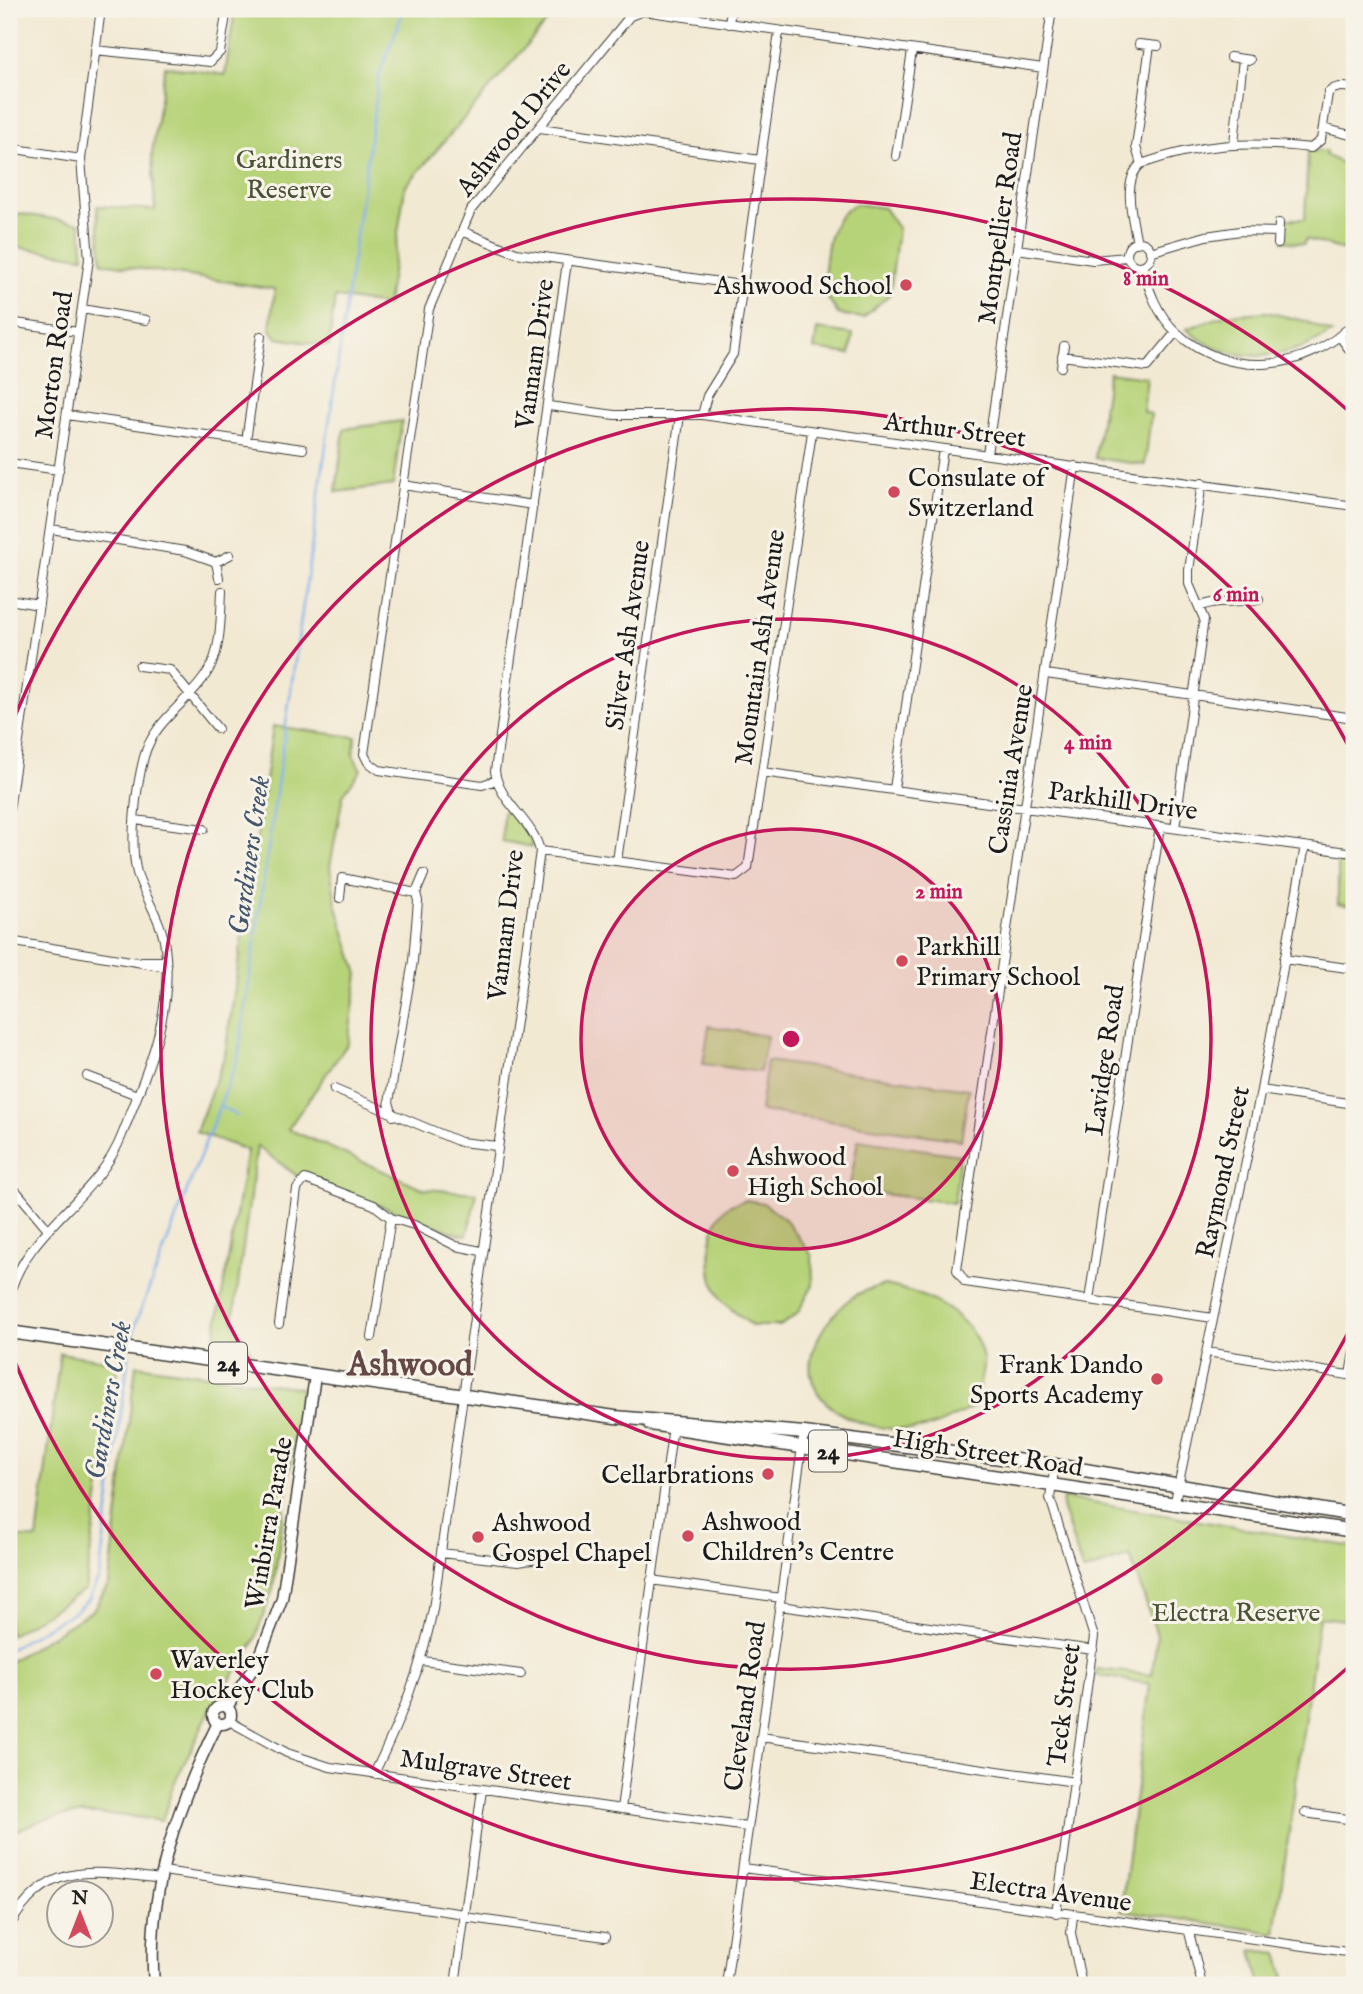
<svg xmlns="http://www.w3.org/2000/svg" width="1363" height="1994" font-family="'IM FELL English',serif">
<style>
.green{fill:#b7d379;stroke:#6a784a;stroke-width:2}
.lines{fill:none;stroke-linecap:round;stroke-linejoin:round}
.stream{stroke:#7fafea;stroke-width:2.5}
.street-casing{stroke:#3c3b37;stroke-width:10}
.secondary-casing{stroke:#3c3b37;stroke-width:13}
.primary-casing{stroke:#3c3b37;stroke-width:15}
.street{stroke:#fff;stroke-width:8}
.secondary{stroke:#fff;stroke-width:10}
.primary{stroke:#fff;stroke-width:12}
.ring{fill:none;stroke:#c2185b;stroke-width:3.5}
.poi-dot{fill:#d1495b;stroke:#f7f3e8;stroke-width:2.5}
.labels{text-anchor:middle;stroke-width:6;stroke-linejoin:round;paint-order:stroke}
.shield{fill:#f7f3e8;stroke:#5e5c59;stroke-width:2}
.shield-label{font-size:24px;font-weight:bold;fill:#1c1c1c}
.street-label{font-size:26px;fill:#1c1c1c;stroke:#f7f3e8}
.park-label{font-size:26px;fill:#4a5338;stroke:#f7f3e8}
.poi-label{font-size:26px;fill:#1c1c1c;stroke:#f7f3e8;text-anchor:start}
.water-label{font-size:28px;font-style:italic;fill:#44576e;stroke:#f7f3e8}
.district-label{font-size:33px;font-weight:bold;fill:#654946;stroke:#f7f3e8}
.centre{fill:#c2185b;stroke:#f7f3e8;stroke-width:3.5}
.ring-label{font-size:21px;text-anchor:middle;font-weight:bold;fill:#c2185b;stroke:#f7f3e8;stroke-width:6;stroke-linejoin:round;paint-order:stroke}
</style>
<rect width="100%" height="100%" fill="#f7f3e8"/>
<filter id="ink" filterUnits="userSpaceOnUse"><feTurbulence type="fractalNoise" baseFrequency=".0143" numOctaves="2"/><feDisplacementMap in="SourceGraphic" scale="14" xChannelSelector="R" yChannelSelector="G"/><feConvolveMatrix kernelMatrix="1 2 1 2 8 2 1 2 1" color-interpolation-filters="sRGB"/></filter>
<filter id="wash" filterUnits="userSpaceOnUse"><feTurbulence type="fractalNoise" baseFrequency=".00686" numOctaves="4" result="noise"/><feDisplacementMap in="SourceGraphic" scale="28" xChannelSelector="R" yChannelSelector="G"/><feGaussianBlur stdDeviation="1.57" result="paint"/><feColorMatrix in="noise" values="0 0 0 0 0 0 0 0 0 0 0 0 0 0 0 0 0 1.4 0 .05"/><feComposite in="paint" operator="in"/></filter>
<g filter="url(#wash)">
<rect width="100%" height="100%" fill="#f2e9d3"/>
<path class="green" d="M235 9H558L405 187 387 305 335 297 329 346 277 338 270 328 275 289 102 263 97 206 155 210 152 154 165 66 225 75Z
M1308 151H1326L1325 155 1354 169V253L1306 239 1304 244 1283 241 1285 219H1305Z
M856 204 884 208 898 228 890 294 863 318 838 314 824 292C825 262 825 217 856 204Z
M9 212 80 223 84 257 9 246Z
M1266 312 1305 321 1332 333C1284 361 1232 367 1186 329L1225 315Z
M817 329 853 334 850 354 814 349Z
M1109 372 1147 377 1143 412 1151 414 1145 465 1095 458Z
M402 421 393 485 336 492 344 429Z
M273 726 356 737 353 755 361 770 343 795 330 867 336 904 358 974 348 1043 288 1129 424 1189 477 1193 467 1235 458 1234 296 1175 257 1146 233 1321 251 1351 213 1347 247 1150 196 1132 225 1055Z
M508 809 530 838 532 847 502 841 503 812Z
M1338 860 1354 862V906L1338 904Z
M709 1026 767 1036 760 1072 703 1064Z
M767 1061 969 1089 961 1140 760 1111Z
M858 1140 960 1155 954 1203 849 1190Z
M746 1200 763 1203 786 1220 812 1256 813 1285 797 1314 780 1326H752C742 1317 726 1307 719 1296 707 1276 707 1231 722 1212 728 1204 737 1203 746 1200Z
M885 1285C925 1293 975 1314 983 1359 985 1372 977 1393 974 1407 959 1413 941 1425 925 1428 860 1438 775 1398 826 1325 843 1301 856 1291 885 1285Z
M60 1353 118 1362 85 1590 9 1636V1536L37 1539Z
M136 1365 301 1388 273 1589 253 1644 209 1712 173 1786 162 1821C112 1813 54 1805 9 1836V1662L93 1610 109 1584Z
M1063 1498 1354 1547V1621L1319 1617 1275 1933 1121 1910 1150 1684 1095 1675 1097 1669 1152 1675 1157 1635 1130 1556 1083 1572 1062 1507Z
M1252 1950 1278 1953 1287 1985H1261Z"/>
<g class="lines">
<path class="stream" d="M221 1107 237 1116
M130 1346 137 1320 238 1058 379 76 404 9
M9 1649 75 1611 89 1599 99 1577 129 1353"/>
</g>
</g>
<g filter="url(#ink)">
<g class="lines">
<defs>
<path id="street" d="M729 24 731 9
M1139 44 1158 46
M95 50 210 62 220 52 227 9
M1230 57 1250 60
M540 128 760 160
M1323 128 1354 136
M1234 143 1243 59
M9 148 81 159
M896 156 912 51
M1141 164 1136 147 1150 45
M462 231 516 253 741 285
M1127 254a12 12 0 1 1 24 0a12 12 0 1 1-24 0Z
M1137 243C1133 220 1121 181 1141 164 1201 143 1248 141 1311 148L1321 140 1328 93C1336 85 1344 87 1354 88
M1278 244 1279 223
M1017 249 1093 260 1127 257
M1150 252 1206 236 1240 231 1278 232
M1142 266C1149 290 1157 314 1176 332 1227 380 1309 372 1354 322
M82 309 146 320
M9 322 78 332
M1340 337 1354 356
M1062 356 1147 367 1176 332
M1061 367 1064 346
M549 406 615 415H702L1354 506
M67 415 303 449
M702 415 707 396 733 354 779 32
M246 441 261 336
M987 454 1052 9
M9 463 59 470
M1075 466 957 1270 965 1282 1213 1318
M403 485 533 505
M51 529 185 551 216 562 230 555
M216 562 219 578
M9 600 39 605
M1199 607C1219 598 1238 604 1259 599
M139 666 170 670 218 729
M1046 674 1354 718
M762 772 1354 853
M496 780 482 785 379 770 368 762 364 754 429 309 471 210 630 16 643 11 1043 68
M894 789 943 449
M9 810 89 259 81 159 101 9
M135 820 204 829
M1175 828 1204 619 1189 584V570L1202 483
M540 851 736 877 748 868 812 432
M617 861 680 415
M340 898 342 878 416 893
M9 941 167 967
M1284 959 1354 969
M142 961H166
M87 1076 137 1095
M334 1089 460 1142 497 1146
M1261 1090 1354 1104
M393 1116 389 1102 413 961 418 901 416 893 424 874
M17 1192 47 1228
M9 1297C26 1228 97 1200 122 1135 146 1074 174 1014 165 947 162 920 145 898 137 873 129 843 136 787 144 757 155 715 199 698 214 659 221 639 221 611 222 591
M1089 1300 1160 826
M279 1324 297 1189 305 1179 374 1205 391 1218 414 1225 456 1246 481 1251
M372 1337 391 1218
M1207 1352 1354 1376
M1350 1375 1354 1351
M1055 1465 1050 1498 1094 1637 1056 1913
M1174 1506 1261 1090 1305 846
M441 1553 518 1562 538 1559
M651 1580 781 1598
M780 1606 1093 1650
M423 1661 521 1674
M229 1721 287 1753 330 1767 747 1827
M761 1737 1075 1782
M374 1774C401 1718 421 1670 433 1609L540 851C533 820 499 803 495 771L567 262
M621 1809 673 1426
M1305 1813 1354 1820
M743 1868 1354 1953
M163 1871 465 1914
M1073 1916 1071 1933 1082 1985
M464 1917 605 1937
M9 1927C47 1859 94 1871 161 1879
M1189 1932 1202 1985
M455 1985 482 1790
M726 1985 804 1433"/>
<path id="secondary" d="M213 1715a9 9 0 1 1 18 0a9 9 0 1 1-18 0Z
M227 1707 258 1661 282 1599 315 1376
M154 1985C146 1893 177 1805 218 1723"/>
<path id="primary" d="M9 1332 615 1417 804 1433 1055 1465 1354 1515
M650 1424 1354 1531"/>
</defs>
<use href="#street" class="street-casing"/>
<use href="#secondary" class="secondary-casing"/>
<use href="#primary" class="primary-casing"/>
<use href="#street" class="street"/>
<use href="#secondary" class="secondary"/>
<use href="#primary" class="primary"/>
</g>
</g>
<circle cx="791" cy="1039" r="210" fill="#c2185b" fill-opacity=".12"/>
<g class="ring">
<circle cx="791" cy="1039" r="210"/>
<circle cx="791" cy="1039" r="420"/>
<path d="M1352 1325A630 630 0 1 1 1352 753"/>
<path d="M1353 1663A840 840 0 0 1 9 1347M9 731A840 840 0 0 1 1353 415"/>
</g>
<g class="poi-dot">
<circle cx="906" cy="285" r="7"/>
<circle cx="894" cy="492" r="7"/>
<circle cx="902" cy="961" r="7"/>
<circle cx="733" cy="1171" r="7"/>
<circle cx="1157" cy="1379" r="7"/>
<circle cx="768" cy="1474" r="7"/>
<circle cx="688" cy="1536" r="7"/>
<circle cx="478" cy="1537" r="7"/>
<circle cx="156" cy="1674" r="7"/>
</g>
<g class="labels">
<g class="shield">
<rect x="209" y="1342.5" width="38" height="41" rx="5"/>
<rect x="809" y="1430.5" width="38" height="41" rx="5"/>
</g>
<g class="shield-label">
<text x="228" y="1371">24</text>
<text x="828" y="1459">24</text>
</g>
<g class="street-label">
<text transform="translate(513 128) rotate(-51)" y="9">Ashwood Drive</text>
<text transform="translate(999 228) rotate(-82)" y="9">Montpellier Road</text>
<text transform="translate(534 354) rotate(-82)" y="9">Vannam Drive</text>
<text transform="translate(53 365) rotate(-82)" y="9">Morton Road</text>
<text transform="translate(955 429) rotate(7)" y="9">Arthur Street</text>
<text transform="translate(627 635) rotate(-82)" y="9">Silver Ash Avenue</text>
<text transform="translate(759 647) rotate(-82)" y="9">Mountain Ash Avenue</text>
<text transform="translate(1010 769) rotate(-81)" y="9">Cassinia Avenue</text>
<text transform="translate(1123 800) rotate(8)" y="9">Parkhill Drive</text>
<text transform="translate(505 925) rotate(-83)" y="9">Vannam Drive</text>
<text transform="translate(1104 1060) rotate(-82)" y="9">Lavidge Road</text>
<text transform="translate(1222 1172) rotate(-78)" y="9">Raymond Street</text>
<text transform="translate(988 1452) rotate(9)" y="9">High Street Road</text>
<text transform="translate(268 1523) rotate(-80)" y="9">Winbirra Parade</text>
<text transform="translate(1063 1705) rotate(-83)" y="9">Teck Street</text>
<text transform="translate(744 1706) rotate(-82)" y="9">Cleveland Road</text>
<text transform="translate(486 1769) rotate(8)" y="9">Mulgrave Street</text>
<text transform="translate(1051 1891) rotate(8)" y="9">Electra Avenue</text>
</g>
<g class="park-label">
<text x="289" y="168">Gardiners<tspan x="289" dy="30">Reserve</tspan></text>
<text x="1236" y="1621">Electra Reserve</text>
</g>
<g class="poi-label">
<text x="892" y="294" text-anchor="end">Ashwood School</text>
<text x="908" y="486">Consulate of<tspan x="908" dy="30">Switzerland</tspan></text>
<text x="916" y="955">Parkhill<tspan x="916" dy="30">Primary School</tspan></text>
<text x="747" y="1165">Ashwood<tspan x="747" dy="30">High School</tspan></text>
<text x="1143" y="1373" text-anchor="end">Frank Dando<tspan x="1143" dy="30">Sports Academy</tspan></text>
<text x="754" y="1483" text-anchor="end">Cellarbrations</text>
<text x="702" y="1530">Ashwood<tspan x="702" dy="30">Children's Centre</tspan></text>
<text x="492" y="1531">Ashwood<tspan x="492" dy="30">Gospel Chapel</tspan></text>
<text x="170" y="1668">Waverley<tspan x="170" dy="30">Hockey Club</tspan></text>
</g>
<g class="water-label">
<text transform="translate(248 855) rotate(-82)" y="10">Gardiners Creek</text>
<text transform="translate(107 1400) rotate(-80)" y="10">Gardiners Creek</text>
</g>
<g class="district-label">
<text x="410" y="1375">Ashwood</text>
</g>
</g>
<circle cx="791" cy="1039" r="10" class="centre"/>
<g class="ring-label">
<text x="1146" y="285">8 min</text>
<text x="1236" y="601">6 min</text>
<text x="1088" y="749">4 min</text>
<text x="939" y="898">2 min</text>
</g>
<rect width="1363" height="1994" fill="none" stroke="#f7f3e8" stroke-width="35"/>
<g transform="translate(80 1914)"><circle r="33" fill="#f7f3e8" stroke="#9f9d96" stroke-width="2"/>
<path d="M0-5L12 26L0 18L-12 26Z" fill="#d1495b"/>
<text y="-10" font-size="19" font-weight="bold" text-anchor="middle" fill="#1c1c1c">N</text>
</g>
</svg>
